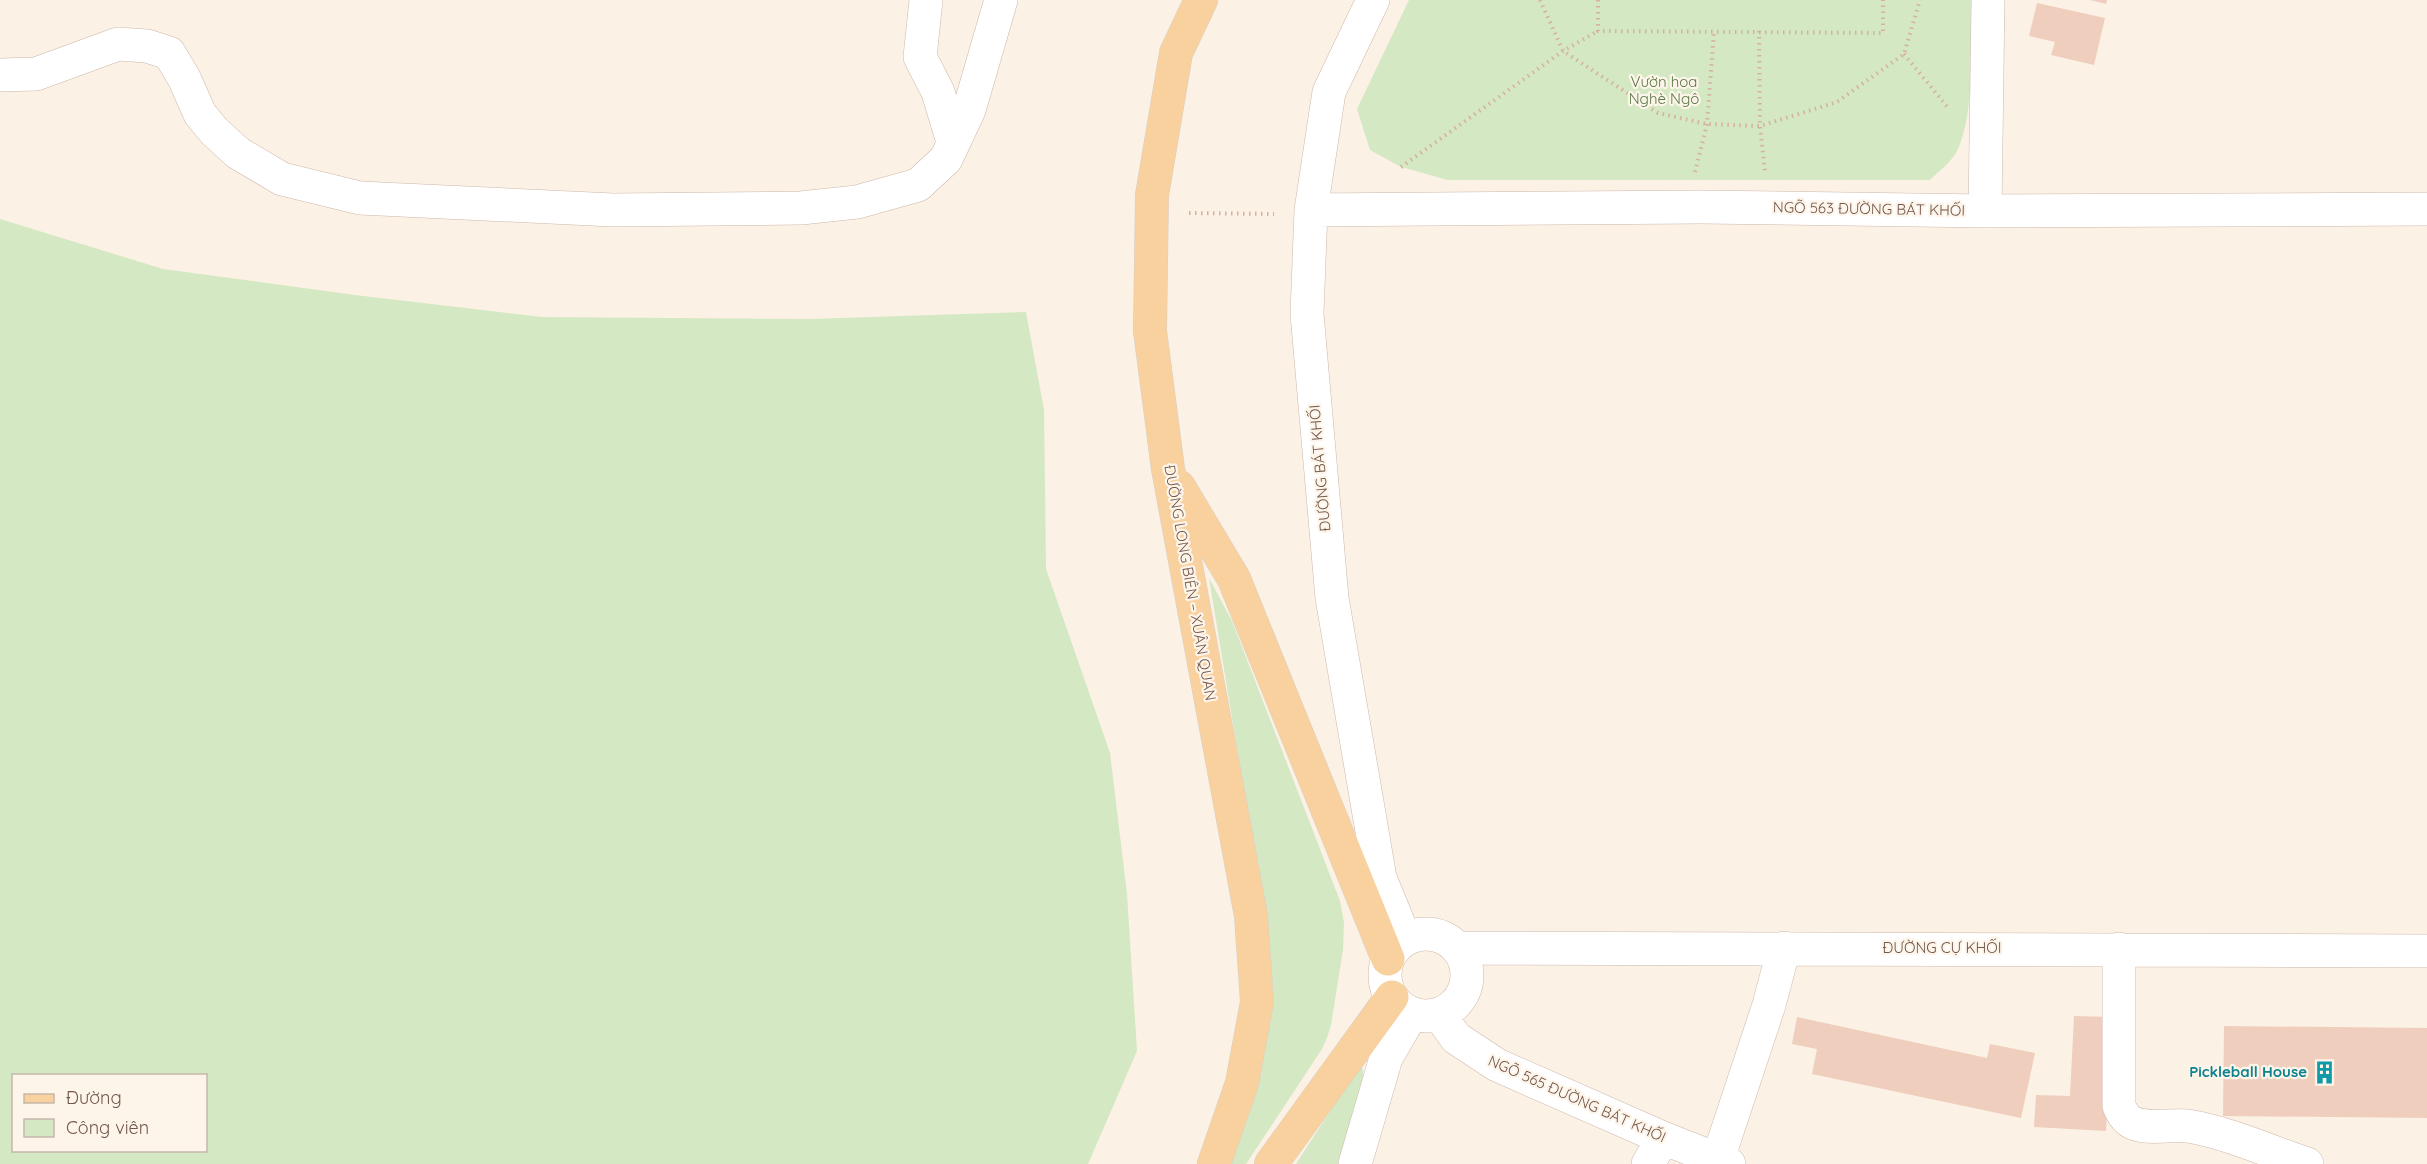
<svg xmlns="http://www.w3.org/2000/svg" width="2427" height="1164" font-family="Quicksand,sans-serif">
<style>
.green{fill:#d4e8c3;fill-rule:evenodd}
.building{fill:#f0cebd}
.lines{fill:none;stroke-linecap:round;stroke-linejoin:round}
.minor-casing{stroke:#cdb8ab;stroke-width:34}
.major-casing{stroke:#d8d0cd;stroke-width:34}
.path{stroke:#d5b1a0;stroke-width:4;stroke-dasharray:1.5 4.5;stroke-linecap:butt}
.minor{stroke:#fff;stroke-width:33}
.major{stroke:#f8d19f;stroke-width:33}
.labels{text-anchor:middle;stroke-width:4.5;stroke-linejoin:round;paint-order:stroke}
.park-label{font-size:15px;fill:#567843;stroke:#fef5ea}
.street-label{font-size:15px;fill:#73574b;stroke:#fef5ea}
.culture-label{font-size:15px;font-weight:bold;fill:#0d838f;stroke:#fef5ea;text-anchor:end}
</style>
<rect width="100%" height="100%" fill="#fbf1e4"/>
<path class="green" d="M1409 0H1971C1970 43 1976 115 1956 153 1950 163 1938 172 1930 180H1448L1401 167 1370 150 1357 109Z
M0 219 163 269 355 295 542 317 810 319 1026 312 1044 410 1046 569 1110 753 1127 894 1137 1051 1088 1164H0ZM14 1076H206V1150H14Z
M1209 578 1232 621 1340 901 1344 923 1343 950 1331 1025 1327 1038 1322 1049 1246 1164H1226L1255 857Z
M1361 1066C1371 1080 1347 1146 1342 1164H1296L1352 1077Z"/>
<path class="building" d="M2090 0H2107L2106 4Z
M2037 3 2105 18 2094 65 2051 55 2055 42 2029 36Z
M2074 1016 2112 1017 2106 1131 2034 1127 2036 1095 2070 1096Z
M1797 1017 1987 1058 1990 1044 2035 1053 2021 1118 1812 1074 1817 1049 1792 1044Z
M2224 1026 2427 1028V1118L2223 1116Z"/>
<g class="lines">
<defs>
<path id="minor" d="M926 0 920 57 938 92 953 142
M1373 0 1329 92 1311 210 1307 314 1332 598 1380 878 1405 939
M0 75 36 74 118 44 147 46 169 53 184 78 200 114 214 131 238 153 282 179 360 198 613 210 801 208 857 202 918 185 946 159 969 110 1001 0
M1311 210 1702 207 1985 211 2427 209
M1985 211 1988 0
M1385 975a41 41 0 1 1 82 0a41 41 0 1 1-82 0Z
M1457 948 2427 951
M2119 949V1106C2122 1113 2126 1120 2133 1123 2150 1130 2171 1124 2188 1126 2229 1133 2268 1151 2307 1164
M1439 1014 1456 1038 1497 1065 1663 1138 1729 1164
M1718 1159 1769 1005 1784 948
M1355 1164 1386 1058 1412 1013
M1648 1164 1663 1138"/>
<path id="major" d="M1201 0 1176 53 1152 195 1150 331 1168 469 1251 916 1257 1002 1242 1083 1214 1164
M1179 487 1234 579 1388 959
M1271 1164 1392 997"/>
</defs>
<use href="#minor" class="minor-casing"/>
<use href="#major" class="major-casing"/>
<path class="path" d="M1540 0 1563 51 1658 113 1707 124 1760 126 1837 102 1904 54 1920 0
M1598 0V31L1883 33V0
M1759 31 1760 126 1765 171
M1904 54 1949 109
M1401 167 1563 51 1598 31
M1695 172 1707 124 1714 31
M1189 213 1274 214"/>
<use href="#minor" class="minor"/>
<use href="#major" class="major"/>
</g>
<defs>
<symbol id="building-bare" viewBox="-9 -9 18 18"><path d="M-4-6H4V6H1V3H-1V6H-4ZM-2.5-4.3h1.7v1.8h-1.7ZM.8-4.3h1.7v1.8H.8ZM-2.5-1h1.7V.8h-1.7ZM.8-1h1.7V.8H.8Z" fill="#0f9aa8" stroke="#fef5ea" stroke-width="2.5" paint-order="stroke"/></symbol>
</defs>
<g fill-rule="evenodd">
<use href="#building-bare" x="2308" y="1056" width="33" height="33"/>
</g>
<g class="labels">
<g class="park-label">
<text x="1664" y="87">Vườn hoa<tspan x="1664" dy="17">Nghè Ngô</tspan></text>
</g>
<g class="street-label">
<text transform="translate(1869 209) rotate(1)" y="5">NGÕ 563 ĐƯỜNG BÁT KHỐI</text>
<text transform="translate(1320 468) rotate(-95)" y="5">ĐƯỜNG BÁT KHỐI</text>
<text transform="translate(1190 583) rotate(80)" y="5">ĐƯỜNG LONG BIÊN – XUÂN QUAN</text>
<text x="1942" y="953">ĐƯỜNG CỰ KHỐI</text>
<text transform="translate(1577 1099) rotate(24)" y="5">NGÕ 565 ĐƯỜNG BÁT KHỐI</text>
</g>
<g class="culture-label">
<text x="2307" y="1077">Pickleball House</text>
</g>
</g>
<rect x="12" y="1074" width="195" height="78" fill="#fef5ea" stroke="#c6b6aa" stroke-width="1.5"/>
<rect x="24" y="1094" width="30" height="9" fill="#f8d19f" stroke="#c6b6aa" stroke-width="1.5"/>
<text x="66" y="1104" font-size="18" fill="#73574b">Đường</text>
<rect x="24" y="1119" width="30" height="18" fill="#d4e8c3" stroke="#c6b6aa" stroke-width="1.5"/>
<text x="66" y="1134" font-size="18" fill="#73574b">Công viên</text>
</svg>
